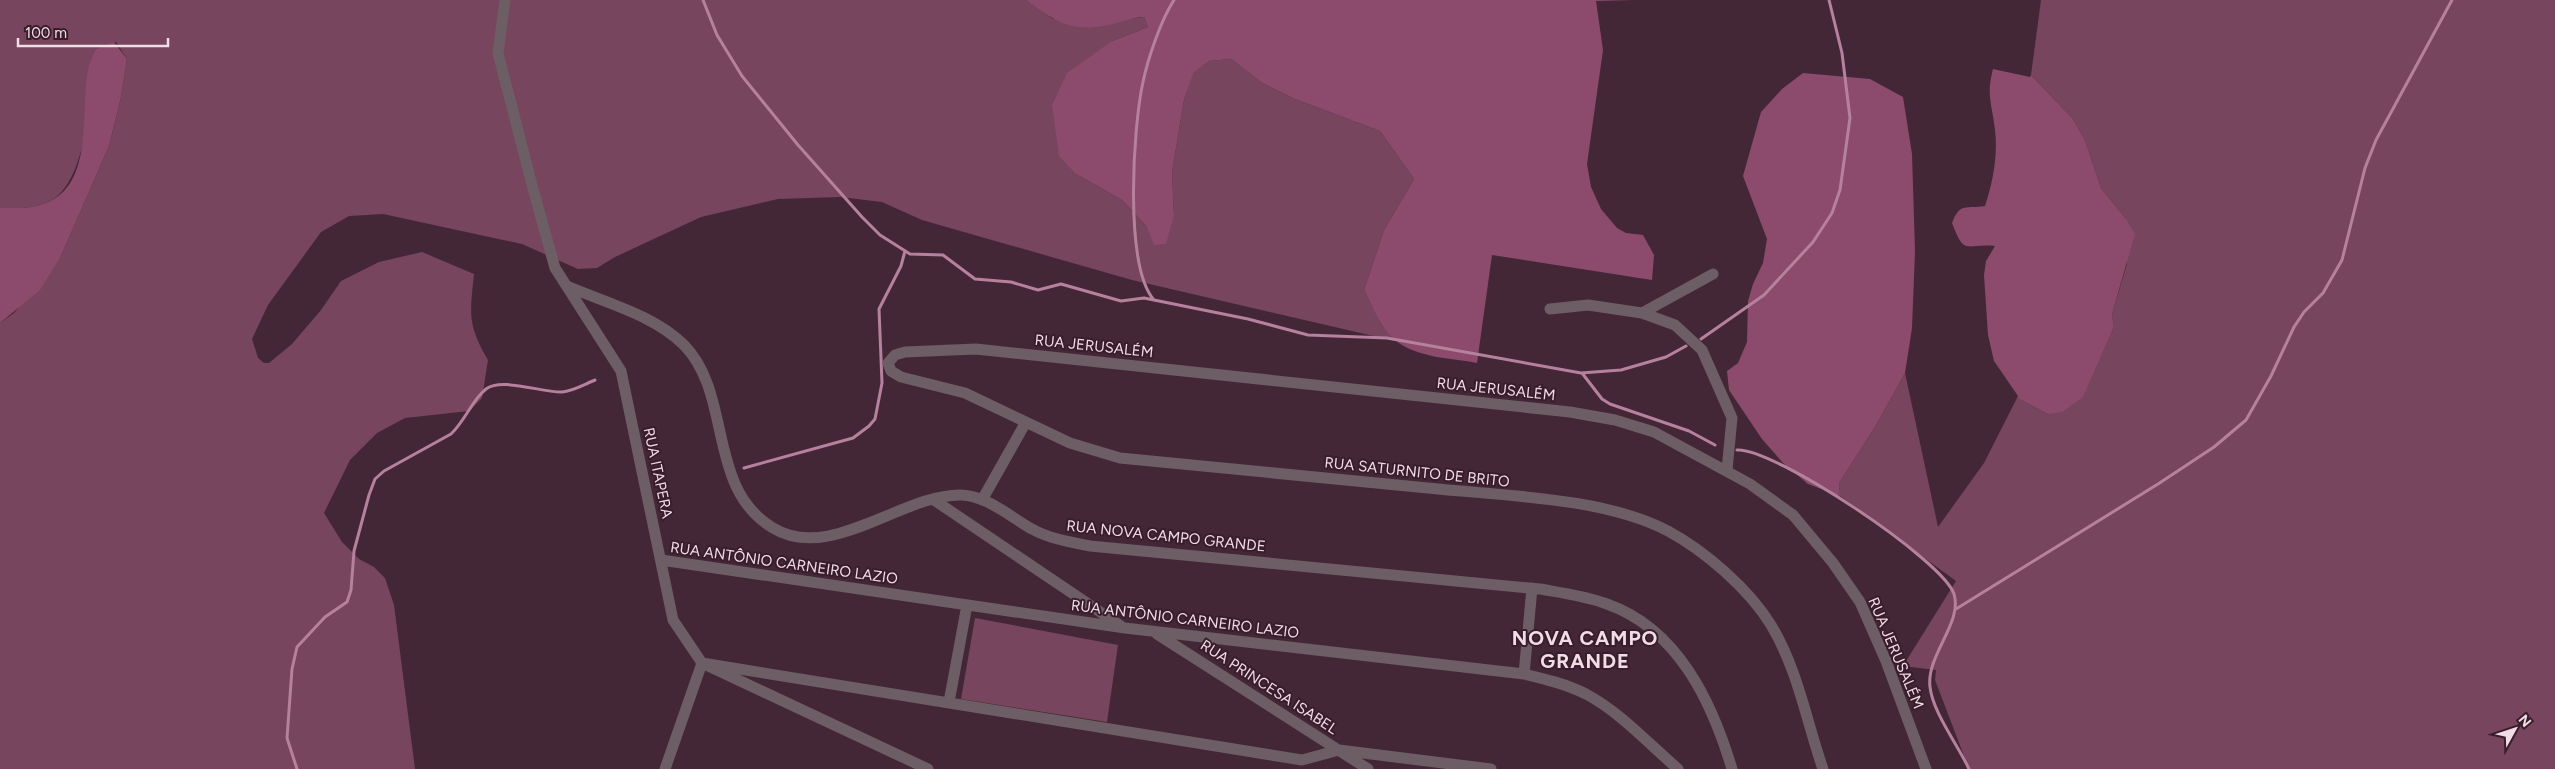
<svg xmlns="http://www.w3.org/2000/svg" width="2555" height="769" font-family="Figtree,sans-serif">
<style>
.green{fill:#77455e}
.forest{fill:#8c4b6c}
.lines{fill:none;stroke-linecap:round;stroke-linejoin:round}
.stream{stroke:#b6819c;stroke-width:3}
.minor{stroke:#6d5d64;stroke-width:11}
.labels{text-anchor:middle;stroke-width:4;stroke-linejoin:round;paint-order:stroke}
.street-label{font-size:15px;fill:#f1dde6;stroke:#3a1d2c}
.district-label{font-size:20px;font-weight:bold;letter-spacing:1px;fill:#f1dde6;stroke:#3a1d2c}
</style>
<rect width="100%" height="100%" fill="#442736"/>
<path class="green" d="M0 0H1026L1053 19H1131L1144 17 1148 27 1112 41 1076 174 1122 200 1147 227 1174 215 1172 172 1184 100 1194 71 1209 61 1231 59 1262 83 1295 99 1380 131 1414 179 1384 230 1364 290 1381 324 1395 341 1132 280 922 220 882 202 840 197 778 199 701 217 615 257 597 268 578 269 522 244 383 214 349 216 321 232 268 305 252 339 258 358 264 363H269L292 344 321 310 341 281 379 262 422 252 474 274C470 314 467 324 488 360L482 398 469 411 405 418 377 433 350 460 324 513 342 542 359 559 374 567 385 578 394 605 415 769H0V323L14 313 61 256 109 146 121 97 127 59 116 42 96 49C90 89 89 187 46 203 31 209 15 208 0 208Z
M2041 0H2555V769H1969L1935 680 1936 670 1903 666 1956 581 1840 496 1839 483 1875 427 1905 373 1938 527 1984 463 2017 398 2048 414 2083 396 2114 327 2112 314 2127 264 2126 219 2101 188 2085 140 2073 119 2031 75Z
M975 618 1118 645 1107 722 961 699Z"/>
<path class="forest" d="M1026 0H1633L1596 1 1603 50 1587 164 1591 187 1601 209 1617 228 1626 233 1643 235 1654 255 1652 280 1492 255 1477 363C1451 358 1417 358 1395 340 1380 328 1373 307 1364 290L1384 230 1414 179 1380 131 1295 99 1262 83 1231 59 1209 61 1194 72 1184 100 1172 172 1174 215 1166 244 1154 245 1147 227 1122 200 1076 174 1059 156 1052 105 1067 73 1112 41 1148 27 1144 17C1130 18 1116 24 1103 26 1069 32 1052 19 1026 0Z
M114 42 127 59 121 97 109 146 61 256 40 290 0 323V208C15 208 31 209 46 203 95 184 80 110 88 70 89 63 93 56 96 49Z
M1993 69 2030 77 2031 75 2073 119 2085 140 2101 188 2126 219 2135 234 2112 314 2114 327 2083 397 2062 412 2048 414 2017 398 2018 396 1994 361 1988 335 1984 275 1986 261 1995 246C1965 243 1965 257 1952 223 1960 202 1966 209 1985 206 1993 182 1998 155 1995 130 1992 103 1986 96 1993 69Z
M1803 73 1870 79 1903 97 1912 154 1915 251 1912 328 1905 373 1875 427 1839 483 1840 496 1808 484 1783 463 1762 439 1729 390 1727 371 1738 363 1747 342 1748 301 1753 284 1763 263 1767 239 1743 176 1761 112 1782 89Z"/>
<g class="lines">
<path class="stream" d="M703 0 717 35 742 76 798 145 862 217 880 235 910 254 943 255 975 279 1011 282 1038 290 1061 284 1121 301 1144 298 1248 319 1308 335 1387 338 1581 373 1621 370 1666 357 1686 346
M1154 300C1124 266 1133 127 1143 82 1148 58 1161 20 1174 0
M1701 339 1764 295 1813 242 1832 213 1840 190 1850 118 1842 53 1829 0
M1582 373 1602 399 1610 404 1689 431 1715 445
M1737 450C1773 447 1943 560 1954 594 1963 623 1926 655 1930 687 1933 713 1958 745 1969 769
M744 468 853 438 869 426 875 419 882 383 879 309 901 266 905 251
M1956 609 2158 484 2214 447 2246 420 2271 376 2294 327 2304 312 2323 293 2342 260 2365 168 2376 140 2452 0
M297 769 287 738 292 669 297 647 325 617 347 602 351 590 354 551 369 495 375 479 384 471 451 434C465 421 472 400 486 389 502 377 543 393 562 392 573 391 585 384 595 380"/>
<path class="minor" d="M505 0 498 53 532 185 555 268 621 371 673 620 702 663 928 769
M567 286C606 303 654 315 684 345 733 395 706 488 773 528 830 563 902 494 961 495 988 496 1010 517 1032 529 1050 539 1070 542 1090 546L1540 589C1563 593 1586 596 1607 604 1678 629 1712 702 1732 769
M1550 309 1588 305 1642 313 1675 325 1702 350 1732 418 1727 470
M1642 313 1713 274
M934 500 1121 626
M982 500 1026 422
M661 560 1125 628 1524 674C1545 679 1566 684 1586 694 1620 712 1649 744 1678 769
M1157 634 1368 769
M1524 674 1532 588
M949 702 967 605
M665 769 702 663 1302 760 1339 750 1491 769
M1823 769C1806 720 1798 670 1771 625 1749 589 1705 551 1668 531 1605 498 1509 496 1438 489 1332 479 1226 469 1120 458L1070 443 965 393 901 377 891 371 888 363 895 355 905 352 976 349 1570 412 1615 420 1654 432 1750 484 1793 515 1833 563 1860 602 1886 661 1926 769"/>
</g>
<g class="labels">
<g class="street-label">
<text transform="translate(1094 346) rotate(6)" y="5">RUA JERUSALÉM</text>
<text transform="translate(1496 389) rotate(6)" y="5">RUA JERUSALÉM</text>
<text transform="translate(1417 472) rotate(6)" y="5">RUA SATURNITO DE BRITO</text>
<text transform="translate(658 473) rotate(78)" y="5">RUA ITAPERA</text>
<text transform="translate(1166 536) rotate(6)" y="5">RUA NOVA CAMPO GRANDE</text>
<text transform="translate(784 563) rotate(8)" y="5">RUA ANTÔNIO CARNEIRO LAZIO</text>
<text transform="translate(1185 619) rotate(7)" y="5">RUA ANTÔNIO CARNEIRO LAZIO</text>
<text transform="translate(1896 653) rotate(67)" y="5">RUA JERUSALÉM</text>
<text transform="translate(1269 687) rotate(33)" y="5">RUA PRINCESA ISABEL</text>
</g>
<g class="district-label">
<text x="1585" y="645">NOVA CAMPO<tspan x="1585" dy="23">GRANDE</tspan></text>
</g>
</g>
<g transform="translate(2515 729) rotate(50)" stroke="#3a1d2c" stroke-width="4" paint-order="stroke">
<path d="M0-4L9 19L0 12L-9 19Z" fill="#f1dde6"/>
<text y="-8" font-size="14" font-weight="bold" text-anchor="middle" fill="#f1dde6">N</text>
</g>
<path d="M18 38v8h150v-8" fill="none" stroke="#f1dde6" stroke-width="2.5"/>
<text x="25" y="38" font-size="15" fill="#f1dde6" stroke="#3a1d2c" stroke-width="4" paint-order="stroke">100 m</text>
</svg>
